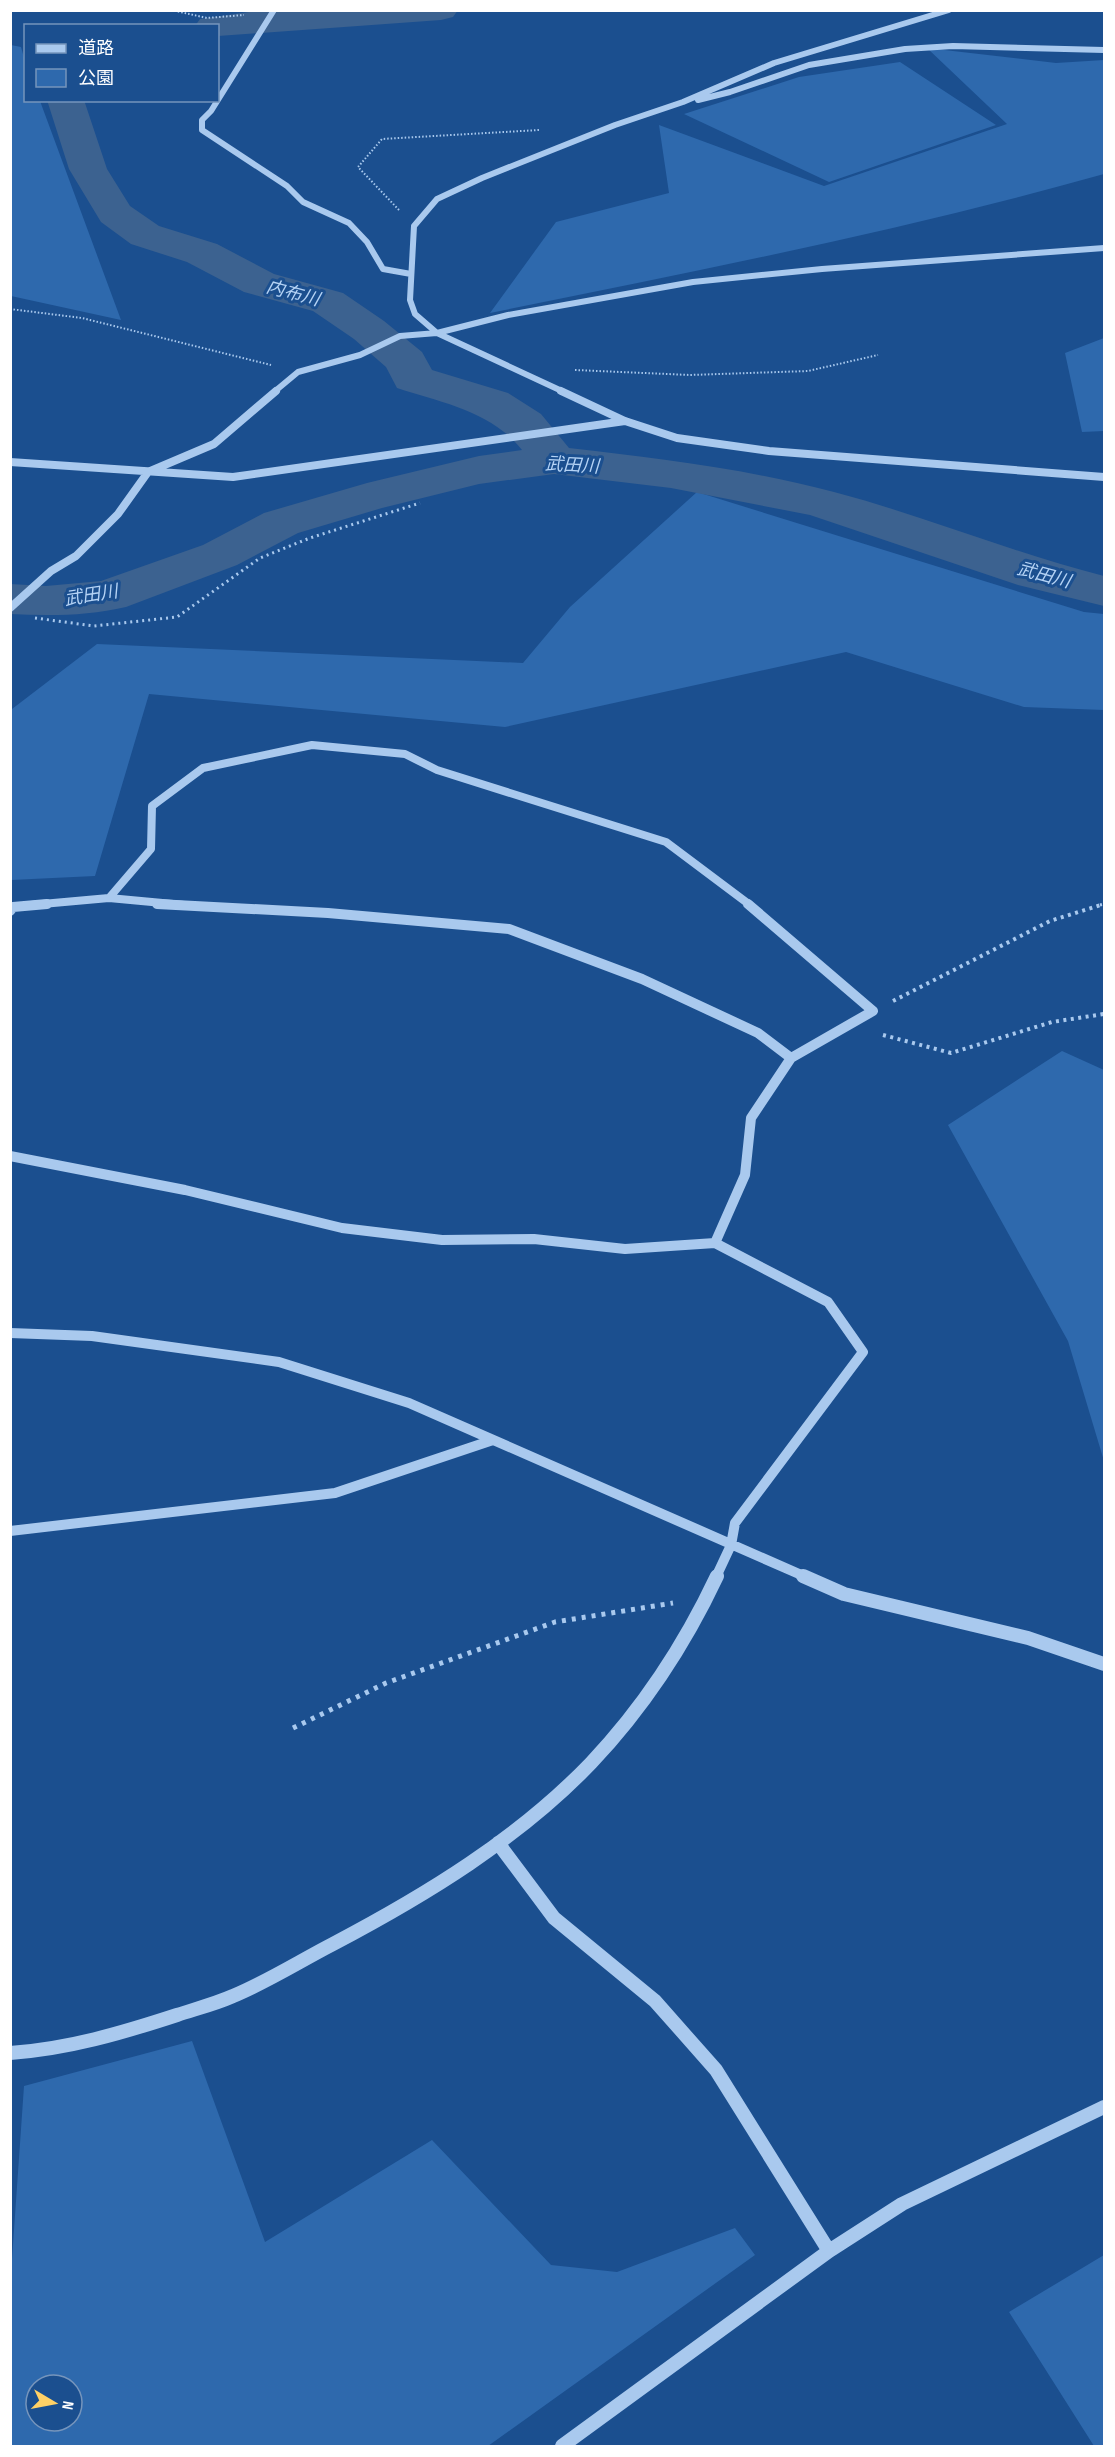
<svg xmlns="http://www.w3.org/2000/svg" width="1115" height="2457" font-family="'Sofia Sans Condensed','Noto Sans JP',sans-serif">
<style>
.green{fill:#2e69ad;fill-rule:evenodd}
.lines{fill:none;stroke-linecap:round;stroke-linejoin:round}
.river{fill:#3c6290;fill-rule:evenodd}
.path-far3{stroke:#a9c9ee;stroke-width:2;stroke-dasharray:1.5 2;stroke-linecap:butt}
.path-far2{stroke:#a9c9ee;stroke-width:3;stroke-dasharray:2 4;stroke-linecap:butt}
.path-far1{stroke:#a9c9ee;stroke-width:4;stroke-dasharray:3 4.5;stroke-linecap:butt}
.path{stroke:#a9c9ee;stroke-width:5;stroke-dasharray:4 6;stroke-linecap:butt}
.minor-far3{stroke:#a9c9ee;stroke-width:6}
.minor-far2{stroke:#a9c9ee;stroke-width:8}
.minor-far1{stroke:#a9c9ee;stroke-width:10}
.minor{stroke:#a9c9ee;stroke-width:14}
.labels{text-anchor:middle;stroke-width:6;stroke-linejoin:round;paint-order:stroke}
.far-water-label{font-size:18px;font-style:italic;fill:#b5d3f5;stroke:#1b4f8f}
</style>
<rect width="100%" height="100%" fill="#1b4f8f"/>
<path class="green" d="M11 45 21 47 25 61 26 100 40 101 121 320 11 296Z
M927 48 1056 63 1104 60V174C902 231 696 271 490 313L556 222 669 193 659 125 824 186 1007 124Z
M900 62 996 125 829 182 684 114 799 77Z
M1104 338V431L1082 432 1065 353Z
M697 492 1084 612 1104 614V710L1024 707 846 652 505 727 149 694 95 876 11 880 12 709 97 644 523 663 570 607Z
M1062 1051 1104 1070V1461L1068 1341 948 1125Z
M192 2041 265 2242 432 2140 551 2265 617 2272 735 2228 755 2255 488 2446H11V2273L24 2086ZM36 2385H72V2421H36Z
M1104 2255V2446H1094L1009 2312Z"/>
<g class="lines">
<path class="river" d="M263 10H458L453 17 441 20 218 36V26H195L200 19Z
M47 100H84L107 169 130 206 159 226 217 244 274 274 343 293 384 321 422 352 432 370 508 393 541 414 569 448C657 458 748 469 834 492 925 516 1013 553 1104 576V606L1018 585 810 515 671 488 554 474 479 484 382 508 298 533 237 565 126 607C88 616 49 616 10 614V584L46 586 101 581 203 545 264 513 367 483 479 456 522 450C491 411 443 403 397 388L386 367 354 339 313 311 244 292 187 262 131 244 101 222 69 169Z"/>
<path class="path-far3" d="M171 10 207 18 244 15
M399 210 358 167 382 139 539 130
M10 309 82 318 271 365
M575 370 690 375 808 371 878 355"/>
<path class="path-far2" d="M35 618 94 626 177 617 260 558 310 538 420 503
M1100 905 1104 904"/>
<path class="path-far1" d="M893 1001 1050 921 1104 904
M883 1035 951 1053 1052 1022 1104 1014"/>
<path class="path" d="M293 1728 386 1683 555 1622 673 1603"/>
<path class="minor-far3" d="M274 10 211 111 202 120V130L287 186 303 202 349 223 367 242 383 269 411 274
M698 100 730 92 809 65 905 49 953 46 1104 50
M274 392 298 372 360 355 400 336 437 333 508 315 693 282 822 269 1104 248
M564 392 437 333 415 314 410 300 414 226 437 199 482 178 615 125 683 102 774 63 949 10"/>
<path class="minor-far2" d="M561 391 625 421 677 438 769 451 1104 477
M10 462 233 477 625 421
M10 608 51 571 76 556 118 514 148 472 214 444 276 391
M109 898 184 905
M31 905 109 898 151 849 152 806 203 768 312 745 405 754 437 770 666 842 750 905"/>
<path class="minor-far1" d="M157 904 328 913 509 929 642 979 758 1033 791 1058
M10 911 13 907 47 904
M10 1156 185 1190 342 1228 442 1240 534 1239 625 1249 715 1243 828 1302 863 1352 735 1523 731 1545 716 1577
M715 1243 745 1175 751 1118 791 1058 873 1011 748 904
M10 1333 92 1336 279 1362 409 1403 806 1577
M10 1531 335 1493 493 1440"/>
<path class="minor" d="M803 1576 844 1594 1028 1638 1104 1664
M498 1843 554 1918 655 2001 716 2070 829 2251
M10 2053C68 2049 122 2033 177 2015 195 2009 215 2004 233 1996 267 1982 300 1961 333 1944 426 1895 518 1839 591 1763 643 1708 685 1644 717 1576
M562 2446 829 2251 902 2204 1104 2107"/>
</g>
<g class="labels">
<g class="far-water-label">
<text transform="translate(293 293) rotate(15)" y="6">内布川</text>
<text transform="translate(572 465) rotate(3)" y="6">武田川</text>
<text transform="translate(1044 575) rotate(15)" y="6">武田川</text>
<text transform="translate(91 595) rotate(-9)" y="6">武田川</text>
</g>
</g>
<rect width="1115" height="2457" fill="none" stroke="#ffffff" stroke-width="24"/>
<rect x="24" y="24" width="195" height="78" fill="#1b4f8f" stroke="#7695bc" stroke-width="1.5"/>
<rect x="36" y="44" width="30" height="9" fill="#a9c9ee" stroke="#7695bc" stroke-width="1.5"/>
<text x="78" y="54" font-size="18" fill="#ffffff">道路</text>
<rect x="36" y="69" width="30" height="18" fill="#2e69ad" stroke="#7695bc" stroke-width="1.5"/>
<text x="78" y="84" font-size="18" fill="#ffffff">公園</text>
<g transform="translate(54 2403) rotate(100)"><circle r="28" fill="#1b4f8f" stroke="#7695bc" stroke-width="1.5"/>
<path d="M0-4.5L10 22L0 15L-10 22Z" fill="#ffd166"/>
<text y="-9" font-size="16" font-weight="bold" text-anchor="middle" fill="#ffffff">N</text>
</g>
</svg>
